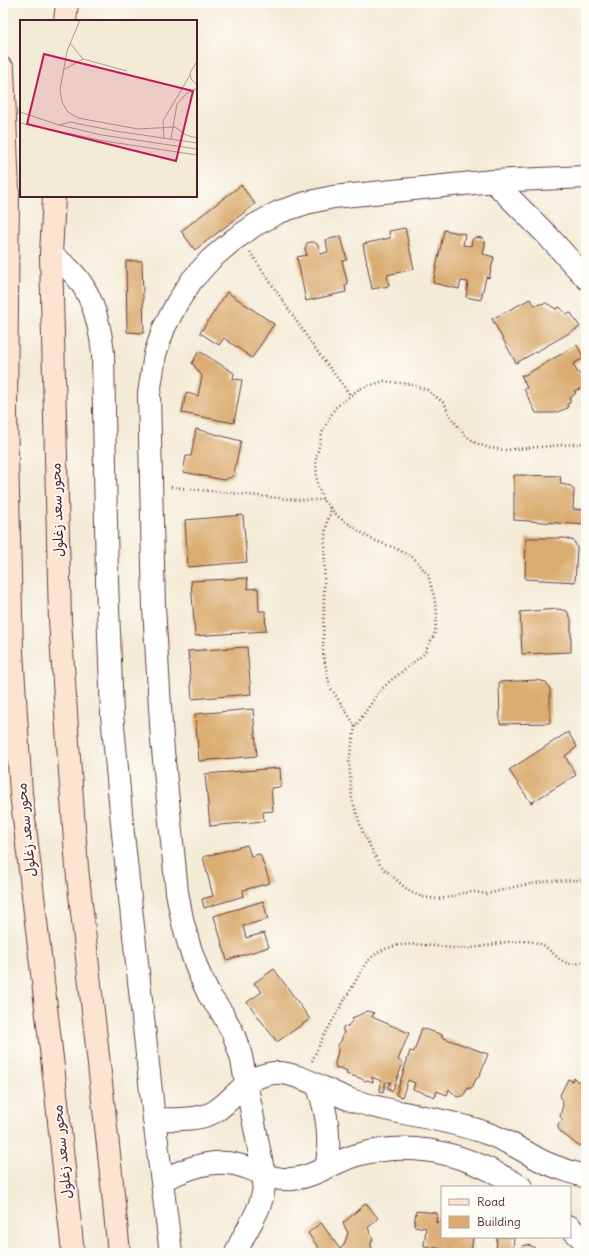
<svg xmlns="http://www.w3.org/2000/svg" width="589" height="1256" font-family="Delius,'Playpen Sans Arabic',sans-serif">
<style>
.building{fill:#daac6f}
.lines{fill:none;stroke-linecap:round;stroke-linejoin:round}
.street-casing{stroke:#643e45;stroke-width:24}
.secondary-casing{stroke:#643e45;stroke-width:24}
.path{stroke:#643e45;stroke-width:2.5;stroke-dasharray:1 3;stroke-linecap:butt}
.street{stroke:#fff;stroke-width:22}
.secondary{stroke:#fde4d1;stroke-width:22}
.labels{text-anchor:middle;stroke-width:3.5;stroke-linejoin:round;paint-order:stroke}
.street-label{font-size:14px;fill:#4a1f2b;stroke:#fdfcf7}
.inset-road{fill:none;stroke:#b09992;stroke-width:1}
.view{fill:#c2185b;fill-opacity:0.15;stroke:#c2185b;stroke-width:2}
.inset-edge{fill:none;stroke:#4a1f2b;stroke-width:2}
</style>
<rect width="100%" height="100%" fill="#fdfcf7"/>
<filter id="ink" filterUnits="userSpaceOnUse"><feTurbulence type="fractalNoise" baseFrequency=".025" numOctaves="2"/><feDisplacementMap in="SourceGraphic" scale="8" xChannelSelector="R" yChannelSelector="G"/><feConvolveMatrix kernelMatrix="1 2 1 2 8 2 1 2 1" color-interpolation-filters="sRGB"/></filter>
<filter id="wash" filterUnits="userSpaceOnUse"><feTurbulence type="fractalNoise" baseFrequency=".012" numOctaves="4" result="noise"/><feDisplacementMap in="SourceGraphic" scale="16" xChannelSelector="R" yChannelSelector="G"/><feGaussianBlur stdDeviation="0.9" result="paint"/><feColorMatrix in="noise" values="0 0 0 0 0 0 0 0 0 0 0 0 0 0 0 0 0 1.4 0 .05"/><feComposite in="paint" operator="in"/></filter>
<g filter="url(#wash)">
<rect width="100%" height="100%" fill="#f4ebd6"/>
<g id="blocks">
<path class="building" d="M241 185 255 204 195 250 181 231Z
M405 228 414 269 387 275 389 286 372 289 363 244 390 238 389 231Z
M444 230 465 234 463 245 471 246 472 240 475 237 482 238 485 241V245L483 254 494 257 489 278 486 277 481 300 466 297 468 282 461 281 459 289 433 283Z
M341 236 347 260 342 261 348 285H345L346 292 306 301 297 257 307 255 305 248 307 243 311 242H314L318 245 320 254 328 252 326 240Z
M126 261H142L144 333 127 332Z
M227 292 274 324 252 358 224 338 219 345 200 333Z
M530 299 535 305 546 303 556 309 560 307 566 314 571 313 580 327 516 363 492 319Z
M577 345 584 358 573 364 578 373 583 376 584 383 581 389 574 391 576 393 570 398V403L567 404 568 408 554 413H536L524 389 527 388 521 375H525Z
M199 351 234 373 233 379 242 380 234 423 182 413 186 393 198 396 202 376 192 363Z
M196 429 241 441 233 476 224 480 183 472 186 456H191Z
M514 475 560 476 561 484 571 486 574 490 573 509 586 510V525L514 520Z
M243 515 247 562 188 567 185 520Z
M526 538H565L574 541 577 548 575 582 525 579Z
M247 578 248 589 258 588 259 611H265L266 631 195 636 191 581Z
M558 609 567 611 571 619V652L522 654 520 612Z
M247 647 251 694 192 699 188 651Z
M537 680 546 682 550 689V723L500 724 499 682Z
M253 709 257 756 199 761 195 714Z
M568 732 577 747 565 756 576 775 531 803 509 770Z
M280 768 281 787 271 788 273 811 263 812 264 821 210 826 205 774Z
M247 845 251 856 260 854 270 883 243 890 244 896 204 908 202 899 213 896 203 857Z
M263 901 268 919 243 926 246 938 264 933 269 947 227 960 214 916Z
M274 969 310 1019 277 1042 247 1002 262 992 254 983Z
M367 1011 374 1013 372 1017 409 1033 398 1060 403 1063 392 1092 390 1091V1088L388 1089 387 1087 391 1082H386L383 1092 380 1091 381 1081 372 1077 373 1082 367 1080 365 1081 360 1078 346 1074 347 1071 341 1068H336L335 1063 338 1051V1045L341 1041 344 1031 342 1030 344 1026 347 1027 353 1020 352 1019 354 1017 357 1016Z
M422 1028 443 1035 441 1037 488 1054 479 1077 476 1079 472 1088H468L463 1096 457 1097 449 1089 447 1095 437 1091 435 1097 413 1089 415 1083 408 1080 402 1097 396 1095 410 1051 414 1052Z
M574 1078 577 1081 586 1085V1147L576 1144 561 1132 558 1128V1124L563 1120 560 1116 563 1105 560 1095 568 1079 572 1081Z
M366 1203 378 1218 368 1228 373 1239 371 1243 372 1252 322 1253 308 1233 321 1223 340 1249 344 1245 348 1233 343 1223Z
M416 1211 437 1213 436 1223 442 1221V1237H473L471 1253H454L451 1250 424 1246 426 1228 414 1226Z
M497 1237H514L513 1253H496Z
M527 1245 534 1247V1253H520V1248L522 1246Z"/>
</g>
</g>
<g filter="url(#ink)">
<use href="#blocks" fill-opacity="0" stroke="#643e45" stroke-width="1"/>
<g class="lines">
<defs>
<path id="street" d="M493 181 547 235 586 278
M51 255C58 260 67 266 73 273 93 294 100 325 103 353L107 581 112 714 123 834 154 1119 171 1253
M318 1087C328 1115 330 1137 327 1167
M154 1119C171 1119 199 1121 214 1112 237 1098 244 1076 274 1073 297 1071 328 1092 351 1100 394 1114 440 1117 483 1132 503 1138 520 1149 538 1159 552 1167 570 1171 586 1177
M162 1180C184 1170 209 1159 234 1164 256 1168 268 1181 292 1179 315 1177 335 1161 357 1155 407 1141 455 1151 500 1175 507 1179 514 1182 521 1187
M570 1227 586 1243
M236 1253C247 1224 266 1209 264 1175L241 1056 233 1033 222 1013 209 995 198 971 189 945 182 919 177 892 162 740 154 607 149 394 155 354 164 328 177 303 192 280 211 259 232 241 255 225 279 212 306 203 333 197 493 181 586 177"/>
<path id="secondary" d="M65 21 67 3
M3 69 8 191 6 416 12 652 21 793 55 1084 73 1253
M54 196 51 255 60 620 68 744 77 868 109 1154 119 1253"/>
</defs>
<use href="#street" class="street-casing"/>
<use href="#secondary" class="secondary-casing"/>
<path class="path" d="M250 252 314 347 351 396
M171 487 298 500H323
M330 508 339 517 371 539 395 548 414 558 428 575 434 597 437 613 435 633 424 654 389 682 379 692 355 727 349 762 352 799 363 833 380 865 410 892 423 897 437 899 451 897 462 893 475 892 487 894 518 886 549 881 581 880 586 882
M355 727 351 719 330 687 323 653 325 535 327 522 330 514V508L323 500 317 484 316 458 323 430 335 408 359 389 384 381 409 384 427 390 444 403 452 419 465 435 476 443 489 448 504 450 586 443
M312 1061 322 1039 365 965C372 955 382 949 395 946 420 941 446 950 471 948 493 946 516 937 538 943 551 947 559 965 574 964 578 964 582 962 586 961"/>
<use href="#street" class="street"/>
<use href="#secondary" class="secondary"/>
</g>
</g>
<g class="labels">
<g class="street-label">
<text transform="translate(57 510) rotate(-92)" y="5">محور سعد زغلول</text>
<text transform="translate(26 830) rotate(-96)" y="5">محور سعد زغلول</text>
<text transform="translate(62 1152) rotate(-96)" y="5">محور سعد زغلول</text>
</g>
</g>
<g transform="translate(20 20)">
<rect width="177" height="177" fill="#f4ebd6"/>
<path class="inset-road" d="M60 0 47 31 40 70 42 82 48 92 58 98 118 109 155 107 166 115 177 118M50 23 63 39 107 51M177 41 170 53 171 59 177 65M43 50 63 39M0 92 39 105 82 115 177 129M0 103 84 121 177 135M39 105 50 102 95 111 177 123M144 118 143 101 170 55M151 119 157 84 166 74 177 68"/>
<path class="view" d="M24 34 173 71 156 141 7 104Z"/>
<rect width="177" height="177" class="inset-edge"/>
</g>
<rect width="589" height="1256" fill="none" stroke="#fdfcf7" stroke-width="16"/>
<rect x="441" y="1186" width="130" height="52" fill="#fdfcf7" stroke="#b5a4a5"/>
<rect x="449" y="1199" width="20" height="6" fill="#fde4d1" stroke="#b5a4a5"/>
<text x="477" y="1206" font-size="12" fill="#4a1f2b">Road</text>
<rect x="449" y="1216" width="20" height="12" fill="#daac6f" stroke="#b5a4a5"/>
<text x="477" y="1226" font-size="12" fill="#4a1f2b">Building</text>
</svg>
